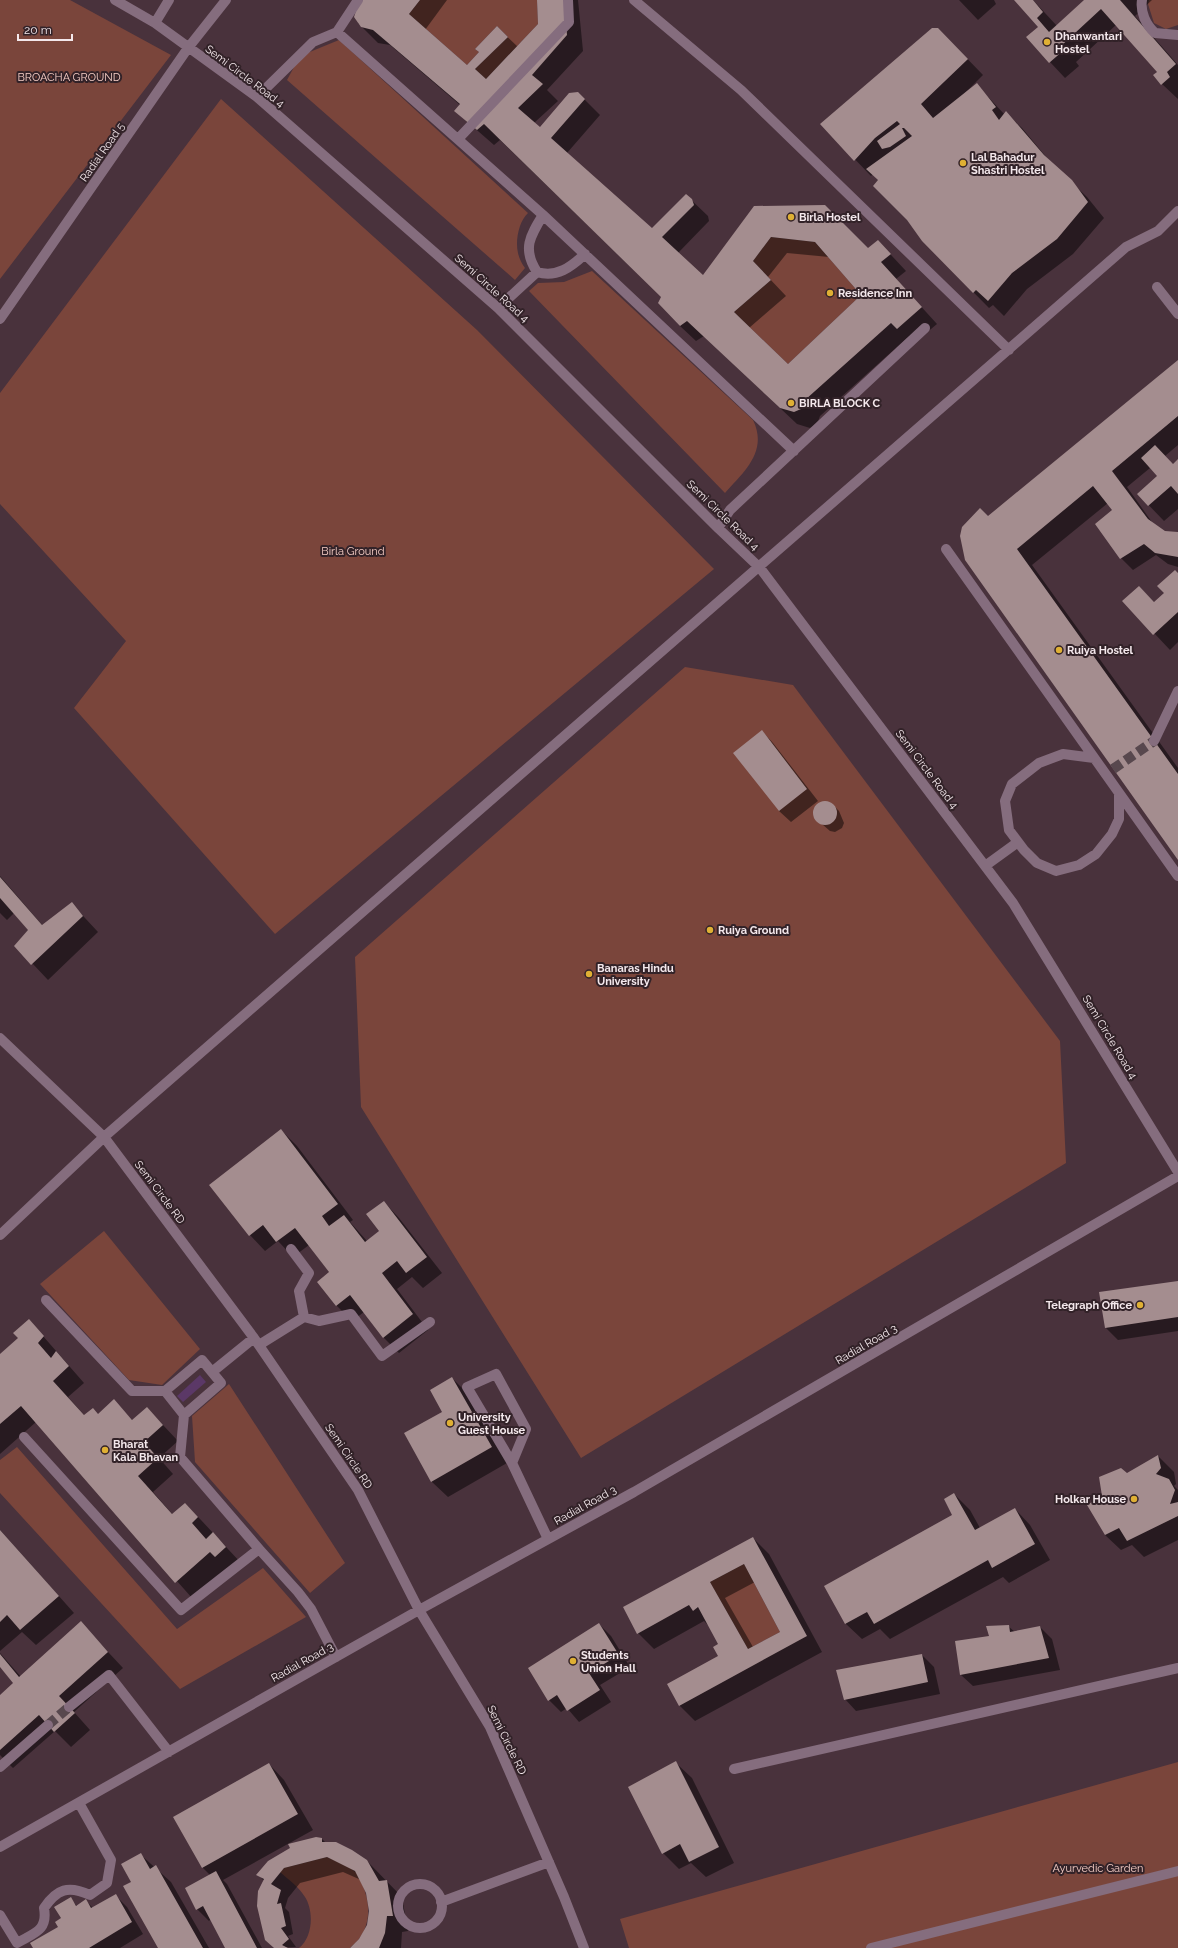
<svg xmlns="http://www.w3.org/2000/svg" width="1178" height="1948" font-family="Raleway,sans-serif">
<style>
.built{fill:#49323c}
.green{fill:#7a453b}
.water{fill:#5b3867}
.shadow{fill:#0007;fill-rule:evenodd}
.building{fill:#a48d8f;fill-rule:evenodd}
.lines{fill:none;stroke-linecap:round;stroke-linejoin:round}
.minor-tunnel{stroke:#58484e;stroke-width:10;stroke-dasharray:10 5;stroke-linecap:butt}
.minor{stroke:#856d7e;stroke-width:10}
.poi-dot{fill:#dfb034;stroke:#322228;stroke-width:1.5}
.labels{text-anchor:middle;stroke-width:4;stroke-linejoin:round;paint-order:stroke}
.poi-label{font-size:11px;font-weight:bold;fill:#f4e8ec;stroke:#322228;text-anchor:start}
.street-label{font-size:11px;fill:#f4e8ec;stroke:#322228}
.park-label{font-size:11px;fill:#f5cdc5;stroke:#322228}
</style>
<rect width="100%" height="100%" fill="#3d2c32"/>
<path class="built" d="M0 0H1178V1948H0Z"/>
<path class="green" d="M0 0H70L171 55 0 279Z
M420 0H537L538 24 486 79 475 69 508 37 497 26 475 49 479 52 467 65 409 14Z
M1149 0H1178V25L1166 29 1154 23 1148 4Z
M339 40 528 213C519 221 515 241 518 253 519 258 522 264 525 268L515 280 287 80 300 56Z
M221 99 477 330 714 569 275 934 74 708 126 641 0 504V393Z
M771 237 815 242 861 295 788 364 734 312 771 280 753 261Z
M592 271 753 420C768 451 745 471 725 493L529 291 538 283 564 282Z
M685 667 793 685 1060 1041 1066 1163 581 1458 361 1107 355 957Z
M104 1231 200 1349 162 1385 129 1380 40 1284Z
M229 1384 345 1563 310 1593 195 1462 192 1416Z
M17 1447 177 1629 263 1568 306 1617 180 1689 0 1493V1460Z
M744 1564 780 1632 748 1649 710 1582Z
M1178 1762V1948H629L620 1919Z
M327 1857C335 1861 347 1865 354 1871 358 1873 360 1880 362 1884 372 1906 371 1932 350 1948H299C313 1937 314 1911 305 1897 299 1887 289 1880 280 1872L284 1868Z"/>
<path class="water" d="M200 1375 206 1382 183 1402 177 1396Z"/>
<path class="shadow" d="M364 0H447L425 30 467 66 480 53 497 27 518 47 539 25 538 0H578L583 51 547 90 558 101 534 123 540 128 578 93 600 115 567 153 652 230 686 195 708 216 709 221 678 253 703 276 754 207 868 249 878 241 906 271 896 279 937 324 913 344 907 338 820 416 817 424 810 428 797 424 704 336 696 341 680 326 662 297 500 140 494 145 455 111 460 105 390 45 378 43 358 23ZM787 253 829 257 862 295 788 365 749 328 786 296 768 277Z
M959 0H994L996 4 978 20Z
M1015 0H1033L1057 26 1086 0H1152L1135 16 1178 65V99L1162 84 1158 72 1116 25 1076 62 1079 66 1065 78 1050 62 1039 27Z
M954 45 983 75 965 93 966 94 977 85 1005 115 1006 113 1022 128 1052 164 1087 197 1104 218 1073 254 1027 289 1004 316 993 305 989 308 922 240 879 181 873 174 871 176 821 124Z
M1178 361V445L1165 456 1173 465 1178 461V509L1164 521 1138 494 1158 476 1150 468 1127 487 1154 525 1164 532 1178 533V567L1168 564 1156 555 1133 570 1121 558 1113 510 1108 503 1032 565 1178 768V858L988 517Z
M1178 574V642L1170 650 1124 601 1139 587 1155 603 1165 593Z
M762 731 773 743 818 801 791 822 779 811Z
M826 802 831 803 839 811 844 823 842 828 835 832 830 831 815 818 816 806Z
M0 876 43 926 72 904 98 932 48 980 16 946 29 930 14 913 7 920 0 913Z
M281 1130 297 1146 353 1220 350 1222 367 1241 380 1231 384 1202 399 1218 442 1273 423 1288 412 1277 397 1289 428 1330 399 1353 383 1337 364 1312 352 1321 336 1305 330 1273 309 1245 293 1257 278 1241 265 1251 250 1235Z
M1178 1282V1331L1118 1340 1106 1328Z
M29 1320 84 1383 68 1397 85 1416 98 1415 114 1401 133 1421 147 1408 178 1441 159 1458 173 1474 153 1492 173 1515 185 1504 201 1520 241 1563 231 1572 227 1568 192 1598 36 1422 0 1454V1355L19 1338Z
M452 1378 468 1394 507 1463 448 1497 432 1482 405 1434 443 1412Z
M1158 1456 1174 1472 1176 1484 1174 1486 1178 1490V1540L1144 1557 1132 1545 1121 1550 1105 1535 1103 1496 1127 1474Z
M954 1494 970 1510 980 1528 1015 1509 1030 1525 1050 1560 1009 1583 1003 1577 890 1639 880 1629 862 1639 846 1624 825 1586 954 1515Z
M0 1530 74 1613 36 1645 22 1632 0 1651Z
M753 1538 769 1554 822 1652 695 1721 679 1705 719 1656 720 1644 709 1626 704 1621 654 1649 638 1633ZM755 1582 782 1632 753 1647 725 1598Z
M81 1623 123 1668 74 1712 90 1730 71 1747 55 1731 13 1768 0 1755V1696L14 1683 0 1666V1653L21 1677Z
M599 1624 611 1636 630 1667 600 1685 611 1702 579 1722 567 1708 561 1712 549 1700Z
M1008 1626 1015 1632 1040 1627 1052 1639 1060 1670 973 1686 961 1675 990 1637Z
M922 1655 934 1667 940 1694 856 1711 845 1699Z
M676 1763 692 1778 734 1863 706 1877 691 1863 679 1869 663 1853 629 1787Z
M269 1764 284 1780 313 1830 223 1880 227 1884 262 1948H226L211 1919 209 1921 197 1909 210 1875 202 1867Z
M322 1839 326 1843 367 1861 402 1897 408 1931 402 1932 401 1948H350L360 1939 368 1926 370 1911 367 1893 361 1880 343 1872 300 1883 288 1898 285 1908 289 1912 293 1934 288 1936 296 1947 274 1948 264 1881 258 1874Z
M141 1855 171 1882 209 1948H159L133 1882Z
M115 1895 127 1907 143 1934 120 1948H34L59 1928 70 1899 77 1906 86 1901 93 1908Z"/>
<path class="building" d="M363 0H420L409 14 467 65 479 52 475 49 497 26 508 37 475 69 486 79 538 24 537 0H564L567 35 532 75 543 84 518 108 540 127 569 93 578 92 585 99 551 138 652 228 686 194 692 199 694 205 662 237 703 275 754 206 825 205 868 248 878 240 891 254 881 262 922 307 897 329 891 323 805 400 801 409 794 412 780 408 687 321 680 326 658 303 661 297 484 124 477 130 454 111 460 104 373 30 361 27 354 17 357 8ZM771 237 815 242 861 295 788 364 734 312 771 280 753 261Z
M1014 0H1033L1043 12 1037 18 1049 32 1084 0H1120L1176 64 1167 72 1170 77 1161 85 1153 75 1157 72 1101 9 1061 46 1064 50 1049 63 1026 37 1038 27Z
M932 28H938L968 59 921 104 933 118 977 83 996 107 992 110 999 120 1006 111 1044 155 1072 180 1088 202 1057 239 1012 273 988 301 976 290 973 293 922 241 907 220 873 186 878 180 866 169 912 136 904 128H902L906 136 890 147 882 149 877 141 900 124 897 121 875 138 854 161 820 124Z
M1178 360V416L1112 471 1148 519 1165 531 1178 532V557L1155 553 1144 544 1120 559 1095 524 1112 510 1093 486 1017 549 1178 774V860L965 560 960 536 962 527 980 508 988 516Z
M1155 445 1173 464 1178 459V494L1171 486 1148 506 1137 494 1157 476 1141 458Z
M1175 570 1178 573V612L1153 635 1122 601 1139 586 1154 602 1164 593 1157 586Z
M762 730 807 789 779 811 733 753Z
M813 813a12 12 0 1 1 24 0a12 12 0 1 1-24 0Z
M0 877 42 925 72 902 83 916 31 965 14 946 28 930 0 898Z
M281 1129 338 1204 322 1216 329 1226 344 1215 365 1242 379 1231 366 1214 384 1201 427 1257 406 1273 397 1261 382 1273 413 1314 383 1338 350 1295 336 1306 317 1282 329 1272 295 1228 276 1242 263 1225 249 1236 209 1185Z
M1178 1281V1317L1105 1328 1099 1292Z
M29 1319 44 1336 38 1343 51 1358 56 1351 69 1366 53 1381 84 1415 93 1408 98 1414 114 1399 132 1420 147 1407 163 1425 144 1442 158 1458 138 1476 172 1514 185 1503 198 1517 192 1523 206 1539 213 1532 226 1547 215 1557 210 1552 175 1583 21 1406 0 1424V1354L18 1338 13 1333Z
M452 1377 492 1447 431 1482 404 1433 442 1412 430 1390Z
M1158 1455 1161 1468 1156 1474 1169 1479 1175 1490 1170 1504 1178 1502V1516L1127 1541 1119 1528 1105 1535 1087 1505 1102 1496 1099 1477 1121 1468 1127 1473Z
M954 1493 975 1530 1015 1508 1035 1544 992 1568 988 1560 874 1624 867 1612 845 1624 824 1586 952 1515 944 1499Z
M0 1530 59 1596 20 1630 7 1615 0 1622Z
M753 1537 807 1636 679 1706 667 1684 718 1656 713 1647 718 1644 698 1607 693 1611 689 1605 637 1634 623 1607ZM744 1564 780 1632 748 1649 710 1582Z
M81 1621 108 1652 59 1696 75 1713 54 1732 39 1715 0 1750V1695L13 1683 0 1667V1654L19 1677Z
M599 1623 619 1655 589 1673 600 1690 567 1711 557 1695 548 1701 528 1668Z
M1009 1625 1010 1632 1040 1626 1049 1658 960 1675 955 1641 989 1636 986 1626Z
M922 1654 928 1682 844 1700 836 1670Z
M676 1761 719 1847 689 1862 680 1844 662 1854 628 1787Z
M269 1763 298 1814 202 1868 173 1817Z
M316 1837 322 1838V1842H336L352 1850 367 1860 379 1881 387 1880 393 1916H387L385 1933 379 1948H350L359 1939 367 1925 369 1911 366 1893 355 1871 327 1857 284 1868 271 1884 281 1890 277 1904 281 1903 286 1926 281 1928 289 1939 282 1945 288 1948H274L265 1940 257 1906 258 1891 264 1879 256 1875 268 1861 290 1848 288 1844Z
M141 1853 150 1869 156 1865 203 1948H158L123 1886 131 1882 121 1864Z
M216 1871 257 1948H225L203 1906 196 1910 185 1888Z
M116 1894 132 1922 89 1948H33L30 1943 58 1927 55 1922 61 1918 54 1907 71 1897 76 1906 86 1899 91 1908Z"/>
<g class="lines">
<path class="minor-tunnel" d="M1113 769 1154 741
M48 1725 69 1707"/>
<path class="minor" d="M115 0 155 23 257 97 498 308 718 528 760 568 1013 903 1178 1172
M634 0 741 90 1009 350
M1142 0C1140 12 1146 25 1155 33L1178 35
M155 23 169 0
M337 32 358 0
M257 97 313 42 337 32 543 215 794 451
M458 139 569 22 568 0
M543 215C530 236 522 249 537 272 557 278 571 267 585 254
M1157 287 1178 314
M498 308 537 272
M0 319 188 48 226 0
M718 528 730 510 925 328
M946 549 1178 876
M1154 741 1178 691
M1094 758 1063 754 1039 763 1012 784 1005 801 1009 830 1024 850 1037 863 1056 871 1079 865 1096 854 1112 834 1119 819V793
M985 866 1018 842
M0 1038 104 1137 254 1338 358 1490 419 1610 490 1727 564 1897 584 1948
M0 1235 104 1137 1126 247 1158 231 1178 211
M291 1249 309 1273 299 1291 304 1317
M259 1345 304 1317 319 1321 351 1314 382 1356 430 1322
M212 1372 254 1338
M165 1391 202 1360 221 1383 184 1415
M24 1437 181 1610 259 1549 180 1457 184 1415 165 1391H132L46 1300
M512 1463 526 1429 496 1374 467 1387 512 1463 548 1539
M259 1549 298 1592 311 1609 336 1657
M69 1707 109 1675 169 1752
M0 1767 48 1725
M734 1769 1178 1668
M0 1847 419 1610 634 1492 1178 1176
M398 1906a22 22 0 1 1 44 0a22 22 0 1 1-44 0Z
M441 1902 549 1862
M0 1915 17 1943C34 1933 48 1931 44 1908 57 1889 68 1885 90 1895L107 1883 111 1860 79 1803
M871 1948 1178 1871"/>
</g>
<g class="poi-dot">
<circle cx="1047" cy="42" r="4"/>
<circle cx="963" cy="163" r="4"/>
<circle cx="791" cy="217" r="4"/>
<circle cx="830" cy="293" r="4"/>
<circle cx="791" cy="403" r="4"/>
<circle cx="1059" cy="650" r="4"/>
<circle cx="710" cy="930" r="4"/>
<circle cx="589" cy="974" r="4"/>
<circle cx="1140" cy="1305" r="4"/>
<circle cx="450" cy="1423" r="4"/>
<circle cx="105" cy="1450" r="4"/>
<circle cx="1134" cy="1499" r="4"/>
<circle cx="573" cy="1661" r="4"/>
</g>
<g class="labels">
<g class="poi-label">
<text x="1055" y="40">Dhanwantari<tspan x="1055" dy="13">Hostel</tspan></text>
<text x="971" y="161">Lal Bahadur<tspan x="971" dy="13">Shastri Hostel</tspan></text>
<text x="799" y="221">Birla Hostel</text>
<text x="838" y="297">Residence Inn</text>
<text x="799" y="407">BIRLA BLOCK C</text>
<text x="1067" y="654">Ruiya Hostel</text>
<text x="718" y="934">Ruiya Ground</text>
<text x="597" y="972">Banaras Hindu<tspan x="597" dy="13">University</tspan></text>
<text x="1132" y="1309" text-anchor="end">Telegraph Office</text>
<text x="458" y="1421">University<tspan x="458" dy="13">Guest House</tspan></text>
<text x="113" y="1448">Bharat<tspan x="113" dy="13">Kala Bhavan</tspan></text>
<text x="1126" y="1503" text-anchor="end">Holkar House</text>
<text x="581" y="1659">Students<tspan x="581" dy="13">Union Hall</tspan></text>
</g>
<g class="street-label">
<text transform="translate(245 76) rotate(37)" y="4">Semi Circle Road 4</text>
<text transform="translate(102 152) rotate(-55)" y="4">Radial Road 5</text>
<text transform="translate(492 288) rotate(42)" y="4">Semi Circle Road 4</text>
<text transform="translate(723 515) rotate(44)" y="4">Semi Circle Road 4</text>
<text transform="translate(927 769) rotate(53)" y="4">Semi Circle Road 4</text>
<text transform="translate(1110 1037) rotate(59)" y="4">Semi Circle Road 4</text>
<text transform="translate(160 1192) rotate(53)" y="4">Semi Circle RD</text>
<text transform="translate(866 1344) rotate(-30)" y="4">Radial Road 3</text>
<text transform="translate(349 1456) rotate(56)" y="4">Semi Circle RD</text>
<text transform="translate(585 1505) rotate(-29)" y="4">Radial Road 3</text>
<text transform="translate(302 1662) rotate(-29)" y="4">Radial Road 3</text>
<text transform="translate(507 1740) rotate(64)" y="4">Semi Circle RD</text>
</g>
<g class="park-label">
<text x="69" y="81">BROACHA GROUND</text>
<text x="353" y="555">Birla Ground</text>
<text x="1098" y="1872">Ayurvedic Garden</text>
</g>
</g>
<path d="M18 34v6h54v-6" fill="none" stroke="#f4e8ec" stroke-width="2"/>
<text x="24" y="34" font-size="12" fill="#f4e8ec" stroke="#322228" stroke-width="3" paint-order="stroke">20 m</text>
</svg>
